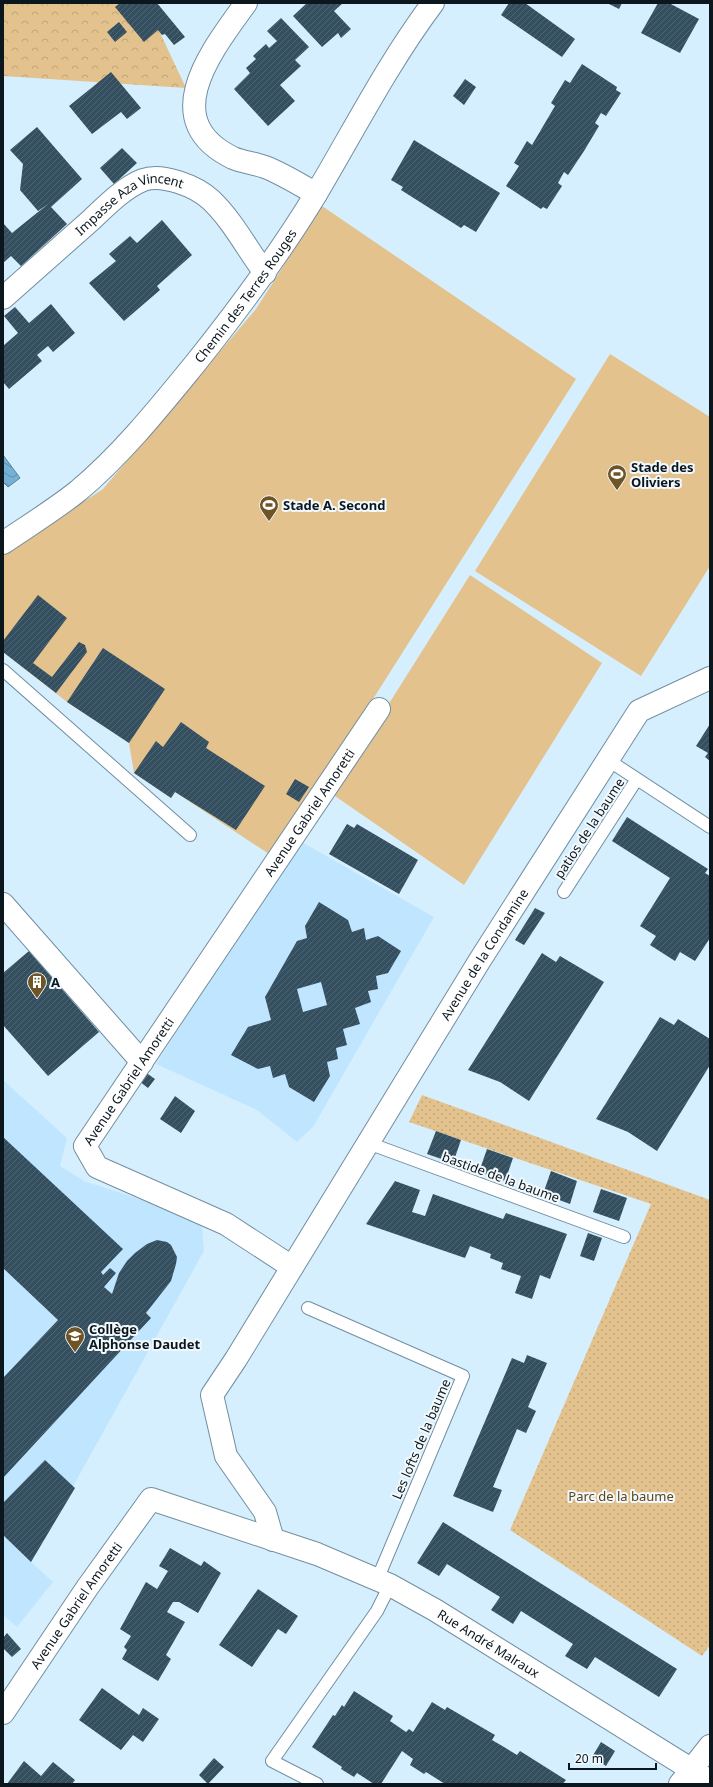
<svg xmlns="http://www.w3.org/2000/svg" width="713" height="1787" font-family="'Noto Sans',sans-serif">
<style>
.built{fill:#c0e6ff}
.grass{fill:url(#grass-dots)}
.forest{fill:url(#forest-crowns)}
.garden{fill:#e3c28d}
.water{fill:url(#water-waves);stroke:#55829e}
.building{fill:url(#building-hatch);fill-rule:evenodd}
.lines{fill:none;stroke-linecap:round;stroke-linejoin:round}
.service-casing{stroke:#718ea0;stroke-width:14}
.minor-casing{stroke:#718ea0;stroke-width:24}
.secondary-casing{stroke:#718ea0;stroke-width:24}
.service{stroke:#fff;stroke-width:12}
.minor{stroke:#fff;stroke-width:22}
.secondary{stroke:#fff;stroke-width:22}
.labels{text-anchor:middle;stroke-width:4;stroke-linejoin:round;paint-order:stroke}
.street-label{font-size:13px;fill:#0b161d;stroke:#f2f9fd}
.poi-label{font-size:13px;font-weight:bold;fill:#0b161d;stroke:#f2f9fd;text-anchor:start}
.park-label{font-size:13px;fill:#5d441a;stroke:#f2f9fd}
</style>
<defs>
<pattern id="grass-dots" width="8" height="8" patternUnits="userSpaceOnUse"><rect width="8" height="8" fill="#e3c28d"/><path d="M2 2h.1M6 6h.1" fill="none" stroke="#c1a679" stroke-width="1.8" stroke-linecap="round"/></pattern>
<pattern id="forest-crowns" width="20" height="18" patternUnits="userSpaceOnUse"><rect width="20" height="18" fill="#e3c28d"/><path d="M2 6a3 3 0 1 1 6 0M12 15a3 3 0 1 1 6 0" fill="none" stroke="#c1a679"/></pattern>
<pattern id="water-waves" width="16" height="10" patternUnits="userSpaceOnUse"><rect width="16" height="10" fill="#75b1d5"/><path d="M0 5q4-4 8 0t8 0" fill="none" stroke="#5e8fac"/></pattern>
<pattern id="building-hatch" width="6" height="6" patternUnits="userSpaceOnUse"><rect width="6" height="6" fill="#344f5f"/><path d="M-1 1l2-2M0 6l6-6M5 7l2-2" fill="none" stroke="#4e6471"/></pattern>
</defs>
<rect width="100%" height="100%" fill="#d6effe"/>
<path class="built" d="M300 841 434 917 313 1127 297 1142 257 1110 156 1064Z
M3 1080 67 1138 60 1166 84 1181 182 1213 202 1227 204 1251 31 1562 53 1582 17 1627 3 1615Z"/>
<path class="grass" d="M422 1095 710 1200V1645L702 1656 510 1530 651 1204 409 1122Z"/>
<path class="forest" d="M3 3H146L186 88 3 76Z"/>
<path class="garden" d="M322 206 576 379 328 770 272 856 175 792 171 798 134 773 129 743 67 702 3 652V555L103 489 256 309Z
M610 354 710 417V566L641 676 475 571Z
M470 575 602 663 464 885 332 794Z"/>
<path class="water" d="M3 455 20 478 8 487 3 482Z"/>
<path class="building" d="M120 3H157L185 37 174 45 165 34 162 35 158 30 144 42 115 7Z
M307 3H343L334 11 351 29 341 38 338 33 322 47 293 16Z
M509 3H525L575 39 562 57 501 15Z
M607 3H622L619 9Z
M658 3H669L699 19 680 53 641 33Z
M281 18 309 47 295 60 301 66 280 85 295 101 268 126 234 89 250 73 246 68 256 59 253 56 266 44 269 48 277 41 267 31Z
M119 22 127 32 115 42 107 32Z
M582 64 617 87 616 90 621 93 606 116 601 113 595 123 599 126 584 151 568 175 564 172 558 183 562 186 547 209 543 207 541 209 506 186 519 166 514 163 527 141 532 145 555 106 551 103 565 80 570 83Z
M111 72 141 108 127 119 121 112 92 134 69 106Z
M465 79 476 87 464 105 453 96Z
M37 127 82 179 51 207 67 224 21 266 11 256 3 263V223L12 233 48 204 38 211 20 190 23 164 10 150Z
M414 140 500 193 476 232 464 225 461 228 401 190 403 187 391 180Z
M122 148 137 163 114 184 100 168Z
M162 220 192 255 157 286 160 290 124 321 89 283 116 261 109 254 130 236 137 243Z
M51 304 75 333 53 352 48 346 37 355 42 361 9 389 3 382V346L18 333 4 316 15 307 29 323Z
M38 595 67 618 33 663 52 677 79 642 85 645 87 652 56 693 3 652V641Z
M103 648 165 689 129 743 67 702Z
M181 722 209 742 206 748 265 786 236 830 175 792 171 798 134 773 156 741 163 747Z
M710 724V761L705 757 708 753 696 746Z
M295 779 309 787 299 802 286 794Z
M627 817 708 869 705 873 710 876V938L695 961 680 952 675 961 650 945 656 936 640 926 670 878 612 841Z
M347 824 354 828 357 824 418 860 399 894 329 854Z
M319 902 348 920 352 932 364 928 366 940 378 936 401 951 388 973 376 976 378 989 368 991 371 1002 355 1008 360 1024 343 1029 347 1045 336 1048 338 1059 327 1062 330 1076 314 1102 289 1087 285 1074 273 1078 270 1066 258 1069 231 1055 248 1027 271 1020 265 997 297 941 307 938 305 926ZM321 982 327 1005 303 1012 297 989Z
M535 908 545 913 524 945 515 940Z
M29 951 99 1032 48 1076 3 1025V973Z
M542 953 556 962 560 956 604 982 529 1101 500 1082 468 1070Z
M660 1017 674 1025 678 1019 710 1039V1065L657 1151 628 1132 596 1119Z
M145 1072 155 1079 148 1088 139 1081Z
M175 1096 195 1111 181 1133 160 1119Z
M436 1131 461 1140 453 1163 427 1154Z
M3 1137 123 1249 101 1272 103 1275 110 1268 116 1273 104 1287 112 1294 119 1273 127 1261 135 1253 147 1244 157 1240 167 1242 171 1245 177 1257 176 1264 171 1281 146 1313 151 1318 3 1478V1378L58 1320 3 1268Z
M487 1149 513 1158 505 1181 479 1172Z
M551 1171 577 1181 570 1204 543 1194Z
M395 1181 420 1190 412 1212 425 1216 433 1194 503 1219 506 1213 567 1234 550 1279 540 1275 532 1299 515 1293 521 1276 501 1269 503 1263 490 1258 491 1254 470 1246 465 1258 366 1224Z
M601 1189 627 1198 619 1221 593 1212Z
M588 1233 602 1238 594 1261 580 1256Z
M527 1355 547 1363 528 1407 536 1411 526 1433 517 1429 493 1487 502 1490 493 1512 453 1496 512 1358 524 1363Z
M45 1460 75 1488 31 1562 3 1535V1503Z
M443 1522 677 1669 659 1697 595 1657 587 1669 565 1656 573 1644 521 1611 513 1624 491 1610 500 1597 447 1564 439 1576 417 1563Z
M170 1548 201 1566 204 1561 221 1573 198 1613 179 1602H173L167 1612 185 1622 166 1655 171 1659 158 1681 122 1659 127 1650 124 1647 131 1636 120 1629 146 1582 157 1589 168 1571 159 1566Z
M258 1589 298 1616 286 1634 278 1629 252 1667 219 1645Z
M7 1633 21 1649 12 1657 3 1648V1638Z
M102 1688 139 1715 143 1708 159 1719 143 1742 133 1735 121 1750 79 1720Z
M354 1691 393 1716 390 1721 406 1732 409 1729 413 1732 432 1702 445 1710 447 1707 495 1735 492 1740 504 1747 517 1755 520 1751 566 1780 563 1784H445L426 1772 424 1774 410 1765 413 1759 402 1751 381 1784H374L357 1773 354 1777 341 1769 342 1767 312 1747 333 1715 335 1716 342 1705 344 1707Z
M601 1742 615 1751 606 1766 592 1757Z
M214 1758 224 1767 208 1784 199 1775Z
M24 1761 41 1776 53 1762 75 1780 72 1784H7Z"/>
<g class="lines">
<defs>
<path id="service" d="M3 670 190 835
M608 760 710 827
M564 892 637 779
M368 1143 624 1237
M308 1308 463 1376 377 1580
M317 1784 272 1761 377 1611 390 1585"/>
<g id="minor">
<path d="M246 3C213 49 155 120 233 158 242 162 254 163 265 167 283 174 299 184 316 194"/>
<path id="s1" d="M3 298C32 272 61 247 90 221 105 207 123 188 143 180 162 173 196 186 211 200 233 221 247 249 265 273"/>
<path d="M3 904 142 1062"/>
<path id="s2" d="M292 1267 226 1224 97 1167 85 1146 379 709"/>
<path id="s3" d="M273 1540 265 1512 226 1456 212 1395 236 1359 480 960 639 711 710 678"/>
<path id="s4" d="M3 1713 87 1588 151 1499 317 1554 390 1585 435 1610 710 1781"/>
</g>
<g id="secondary">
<path id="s5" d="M3 543C28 526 54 510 78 491 122 454 158 409 194 365 238 310 279 255 316 194 354 130 388 63 433 3"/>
<path d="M680 1784 710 1746"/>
</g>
</defs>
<use href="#service" class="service-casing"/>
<use href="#minor" class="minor-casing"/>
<use href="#secondary" class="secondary-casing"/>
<use href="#service" class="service"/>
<use href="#minor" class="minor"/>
<use href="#secondary" class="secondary"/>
</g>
<defs>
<symbol id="stadium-pin" viewBox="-11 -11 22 30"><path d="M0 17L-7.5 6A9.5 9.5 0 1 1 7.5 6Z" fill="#6f5426" stroke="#f2f9fd"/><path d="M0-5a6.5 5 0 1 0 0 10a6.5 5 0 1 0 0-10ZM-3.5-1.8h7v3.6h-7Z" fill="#fff"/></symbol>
<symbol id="building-pin" viewBox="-11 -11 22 30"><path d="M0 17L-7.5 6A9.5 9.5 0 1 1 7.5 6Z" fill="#6f5426" stroke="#f2f9fd"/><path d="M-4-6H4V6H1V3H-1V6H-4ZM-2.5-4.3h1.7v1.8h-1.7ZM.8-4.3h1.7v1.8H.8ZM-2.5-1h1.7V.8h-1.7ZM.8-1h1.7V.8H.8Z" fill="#fff"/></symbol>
<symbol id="school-pin" viewBox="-11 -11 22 30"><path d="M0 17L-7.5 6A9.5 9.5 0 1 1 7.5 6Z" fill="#6f5426" stroke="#f2f9fd"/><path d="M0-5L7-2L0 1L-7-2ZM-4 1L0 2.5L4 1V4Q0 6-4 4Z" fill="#fff"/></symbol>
</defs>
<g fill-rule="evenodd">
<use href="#stadium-pin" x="606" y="463" width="22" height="30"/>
<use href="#stadium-pin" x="258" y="494" width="22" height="30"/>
<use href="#building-pin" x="26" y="971" width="22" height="30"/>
<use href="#school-pin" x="64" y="1325" width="22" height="30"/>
</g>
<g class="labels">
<g class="street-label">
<text dy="5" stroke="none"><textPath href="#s1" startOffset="162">Impasse Aza Vincent</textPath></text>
<text dy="5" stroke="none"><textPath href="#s5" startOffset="349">Chemin des Terres Rouges</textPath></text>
<text dy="5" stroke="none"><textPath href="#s2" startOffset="646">Avenue Gabriel Amoretti</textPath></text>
<text transform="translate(589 828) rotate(-57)" y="5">patios de la baume</text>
<text dy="5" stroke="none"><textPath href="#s3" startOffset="678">Avenue de la Condamine</textPath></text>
<text dy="5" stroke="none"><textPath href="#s2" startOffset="322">Avenue Gabriel Amoretti</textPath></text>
<text transform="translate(501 1177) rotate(20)" y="5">bastide de la baume</text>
<text transform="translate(421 1439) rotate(-67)" y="5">Les lofts de la baume</text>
<text dy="5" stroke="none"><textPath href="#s4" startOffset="130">Avenue Gabriel Amoretti</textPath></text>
<text dy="5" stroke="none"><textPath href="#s4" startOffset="629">Rue André Malraux</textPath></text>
</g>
<g class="poi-label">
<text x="631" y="472">Stade des<tspan x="631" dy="15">Oliviers</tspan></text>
<text x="283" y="510">Stade A. Second</text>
<text x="51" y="987">A</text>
<text x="89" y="1334">Collège<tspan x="89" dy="15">Alphonse Daudet</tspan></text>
</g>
<g class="park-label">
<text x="621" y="1501">Parc de la baume</text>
</g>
</g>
<rect width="713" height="1787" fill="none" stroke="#0b161d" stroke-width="8"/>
<path d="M569 1763v6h87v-6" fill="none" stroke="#0b161d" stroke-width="2"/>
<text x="575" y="1763" font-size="12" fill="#0b161d" stroke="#f2f9fd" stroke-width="3" paint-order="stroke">20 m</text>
</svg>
